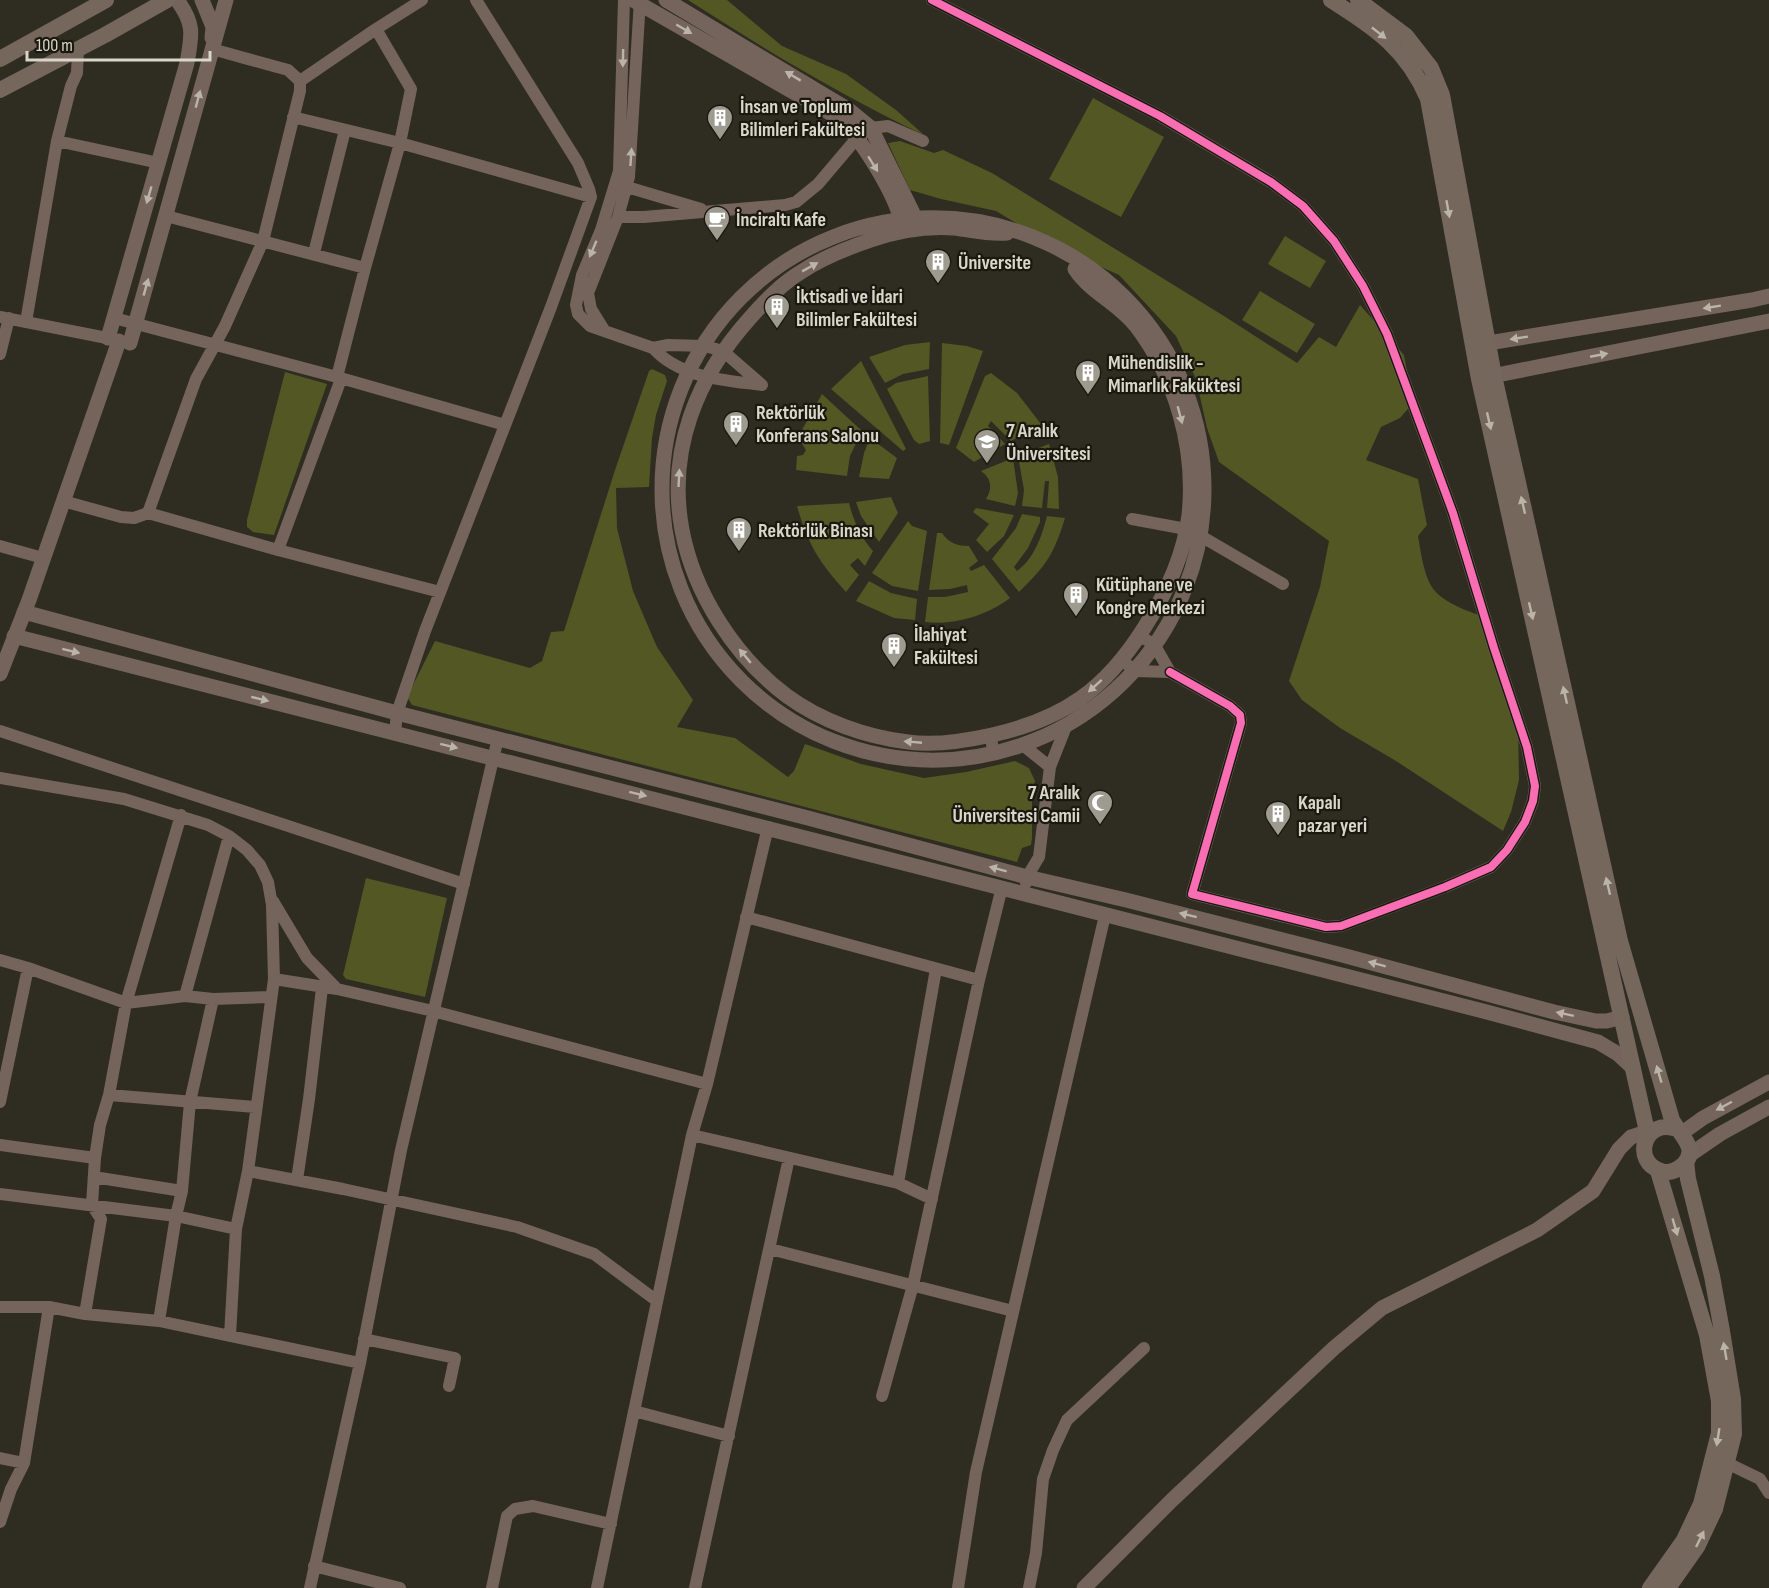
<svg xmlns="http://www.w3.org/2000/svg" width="1769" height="1588" font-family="'Sofia Sans Condensed',sans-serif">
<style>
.green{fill:#525723}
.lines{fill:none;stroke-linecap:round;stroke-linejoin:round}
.minor{stroke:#75645b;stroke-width:12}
.tertiary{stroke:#75645b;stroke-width:15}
.secondary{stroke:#76675c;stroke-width:16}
.cycleway-casing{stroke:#1a180f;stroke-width:11}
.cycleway{stroke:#f96db3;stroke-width:8}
.oneway{fill:#bbb4a8}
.oneway2{fill:#bbb5a8}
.labels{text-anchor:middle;stroke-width:4.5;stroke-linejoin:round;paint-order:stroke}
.poi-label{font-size:20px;font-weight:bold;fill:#d9d6c9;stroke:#1a180f;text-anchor:start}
</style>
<rect width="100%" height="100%" fill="#2f2c22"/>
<path class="green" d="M688 0H727L782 46 846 74 896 110 924 135C842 96 764 49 688 0Z
M1093 98 1164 137 1121 217 1049 179Z
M900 141 934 153 943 150 992 173 1224 316 1297 363 1319 337 1336 347 1360 305 1404 355 1413 403 1400 418 1381 427 1366 460 1418 479 1427 525 1418 536C1421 552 1424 579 1435 591 1445 603 1471 613 1486 617L1518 724 1519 780 1511 812 1503 831 1396 761 1340 728 1302 700 1289 681 1320 587 1329 541 1219 462 1207 428 1196 379 1176 336 1119 275 1052 245 996 211 941 199 910 190 888 143Z
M1285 236 1326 261 1310 288 1268 264Z
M1260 291 1315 324 1297 353 1242 320Z
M930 342 929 369 903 374 885 383 869 357 905 345Z
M942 343 967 346 983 351 949 445 940 443Z
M861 361 906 449 903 451 831 389Z
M652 369 665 375 667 381 656 415 652 438 649 487 616 488 617 528 633 591 657 647 693 700 677 727 735 738 788 777 794 771 805 744 861 764 924 778 966 772 1015 761 1029 768 1035 781 1032 795V838L1031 845 1022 848 1017 862 412 705 407 697 435 641 530 668 542 661 551 632 564 631 615 470 649 371Z
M285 372 327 384 274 535 253 532 247 527V520Z
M991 373 1017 393 1041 424 1011 441 991 421 988 426 1005 444 974 462 956 448 985 376Z
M928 376 930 441 919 444 914 440 887 389 896 383Z
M822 394 862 431 850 456 847 476 796 470 797 456 803 455 806 450 799 439 803 428Z
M870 438 897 458 889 479 859 477 864 453Z
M1049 444 1058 477 1059 509 1047 508 1049 481H1045L1042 508 1022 506 1024 490 1018 456Z
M1013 458 1018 493 1015 506 986 499C993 488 991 478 981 471Z
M891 497 898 513 879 542 861 516 856 502Z
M849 503C854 522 860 536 873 551L865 566 858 558 850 565 859 575 846 592C819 562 808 545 797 506Z
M976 508 1014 515 1004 536 987 552 976 540 989 524 973 512Z
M1022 514 1040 517V522L1028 548 1014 567 1017 571C1034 559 1042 536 1047 516L1065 518C1054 554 1046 566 1019 592L992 559 1016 528Z
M908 521 912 526 927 531 918 591 892 586 872 573Z
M937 533H942C949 543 957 546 969 546L978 561 969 568 971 571 984 565 1010 598C988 615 953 626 925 622L928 597H945L968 592 967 585 950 589 929 590Z
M869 581 891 593 917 599 915 620 894 618 856 601Z
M366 878 447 898 425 997 346 979 343 975Z"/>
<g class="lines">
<path class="minor" d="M422 0 376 29 411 89 400 143 591 197
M624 0 619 171 601 230 582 275 576 305 578 314 590 326 653 348
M932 0 1160 116 1271 182 1303 206 1334 241 1363 286 1387 334 1453 513 1494 648 1527 747 1535 786 1533 801 1525 822 1507 850 1491 867 1445 887 1341 926 1326 927 1192 894 1241 723 1240 715 1230 706 1170 672
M300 81 376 29
M293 117 400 143 365 268 337 377
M57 141 159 163
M627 187 701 209
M166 216 365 268
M618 217H644L785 205 796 202 818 184 857 138 871 128 888 126 923 141
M314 253 345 130
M0 317 117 340
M114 318 337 377 505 425
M26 322 57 141 71 86 77 73 78 49
M604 330 591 309 588 293 618 217 629 177 640 0
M668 345 705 346 723 351 762 385C724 380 680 378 653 348Z
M0 354 9 318
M63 501 121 517 134 518 148 513 196 379 225 326 263 241 300 91V81L288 70 212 49
M148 513 278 550 440 592
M1132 519 1186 529 1199 535 1283 584
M0 546 43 558
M278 550 341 379
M1122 660 1135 671 1170 672 1154 644 1139 636
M0 731 464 884
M395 733 397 713 425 631 551 307 591 197 589 189 578 163 476 0
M990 735 994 753
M1024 746 1050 767 1065 729
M0 778 124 799 208 825 229 836 247 850 260 865 268 882 272 905 274 979 248 1171 236 1229 230 1336
M1026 883 1027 877 1039 857 1050 767
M273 901 307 958 337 989
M746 917 979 980
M0 960 28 968 126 1003 185 996 213 999 271 997
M274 979 337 989 433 1011 707 1084
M185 996 229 836
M109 1095 255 1107
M0 1102 28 968
M692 1135 898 1183 932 1199
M0 1145 95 1158
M248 1171 343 1189 517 1227 594 1254 657 1301
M94 1177 182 1191
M297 1180 309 1099 322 988
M898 1183 936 969
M0 1194 176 1216 236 1229
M770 1249 1013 1311
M0 1307H49L85 1314 159 1321 360 1363
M85 1314 101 1219 92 1205 95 1158 100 1125 109 1095 126 1003 181 815
M159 1321 176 1216 182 1191 190 1102 213 999
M364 1339 455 1358 449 1386
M882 1396 913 1285 979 980 1002 887
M634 1411 729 1436
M0 1458 24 1463
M1727 1463 1760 1479 1769 1493
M0 1522 11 1489 24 1463 49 1307
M314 1566 400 1588
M310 1588 360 1363 401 1150 498 738
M492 1588 507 1516 515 1509 533 1506 611 1524
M597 1588 692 1135 707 1084 768 827
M695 1588 789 1158
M958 1588 976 1472 1105 915
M1029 1588 1036 1553 1043 1479 1053 1450 1067 1420 1144 1348"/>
<path class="tertiary" d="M202 0 213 27 212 38
M633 0 837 117C860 135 896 195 902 224
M666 0 849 110 871 128 912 211 914 220
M662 489a271 271 0 1 1 542 0a271 271 0 1 1-542 0Z
M1007 233C988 235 972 230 954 228 925 226 897 231 871 240 847 248 822 258 801 272 781 284 765 301 750 318 697 377 667 450 682 530 694 594 735 657 787 696 821 721 866 737 908 742 935 746 965 741 992 735 1063 719 1105 690 1144 628 1166 594 1184 555 1189 515 1196 449 1176 378 1136 326 1118 303 1091 293 1075 269
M108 338 187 63C192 35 195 24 177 0
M130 343 226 0
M1476 345 1752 300 1769 296
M1482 378 1769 321
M24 612 397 713 808 818 1027 877 1126 900 1342 955 1554 1012 1596 1021H1607L1622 1017
M14 636 1483 1011 1598 1042 1618 1054 1633 1068
M0 674 29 600 119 341
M1682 1133 1703 1118 1769 1082
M1688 1156 1720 1134 1769 1107
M1084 1588 1172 1500 1334 1348 1382 1308 1537 1230 1593 1191 1619 1149 1631 1137 1647 1132"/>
<path class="secondary" d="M1331 0C1376 29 1407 49 1428 99L1479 379 1648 1136
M1358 0 1406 36 1431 68 1442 95 1494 376 1517 478 1620 941 1672 1120C1680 1135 1703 1152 1679 1168 1673 1172 1667 1173 1661 1171 1631 1162 1644 1117 1677 1129
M0 59 106 0
M0 90 105 35 167 0
M1650 1588 1684 1540 1701 1504 1719 1433V1401L1707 1335 1658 1171
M1668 1588 1697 1547 1715 1509 1734 1434 1733 1399 1722 1331 1712 1276 1688 1179 1686 1161"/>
<defs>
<path id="cycleway" d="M932 0 1160 116 1271 182 1303 206 1334 241 1363 286 1387 334 1453 513 1494 648 1527 747 1535 786 1533 801 1525 822 1507 850 1491 867 1445 887 1341 926 1326 927 1192 894 1241 723 1240 715 1230 706 1170 672"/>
</defs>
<use href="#cycleway" class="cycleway-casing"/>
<use href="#cycleway" class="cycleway"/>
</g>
<defs><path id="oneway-solid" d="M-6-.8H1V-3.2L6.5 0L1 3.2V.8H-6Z" transform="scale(1.5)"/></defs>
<g class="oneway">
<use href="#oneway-solid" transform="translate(684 29) rotate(30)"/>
<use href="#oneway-solid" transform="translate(623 58) rotate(91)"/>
<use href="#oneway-solid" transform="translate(793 76) rotate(-149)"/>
<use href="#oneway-solid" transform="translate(198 99) rotate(-75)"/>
<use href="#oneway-solid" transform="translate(631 157) rotate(-86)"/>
<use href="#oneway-solid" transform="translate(873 164) rotate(58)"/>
<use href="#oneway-solid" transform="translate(149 195) rotate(106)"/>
<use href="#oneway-solid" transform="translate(593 249) rotate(113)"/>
<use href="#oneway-solid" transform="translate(810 267) rotate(-29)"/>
<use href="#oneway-solid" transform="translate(146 287) rotate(-74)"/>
<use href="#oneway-solid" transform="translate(1712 307) rotate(171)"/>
<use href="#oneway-solid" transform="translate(1519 338) rotate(171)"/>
<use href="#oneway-solid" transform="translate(1599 355) rotate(-11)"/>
<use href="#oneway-solid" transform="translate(1180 415) rotate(75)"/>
<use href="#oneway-solid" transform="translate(679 478) rotate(-87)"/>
<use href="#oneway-solid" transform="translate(71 651) rotate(14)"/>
<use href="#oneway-solid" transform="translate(745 656) rotate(-130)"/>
<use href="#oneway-solid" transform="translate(1095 686) rotate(138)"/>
<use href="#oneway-solid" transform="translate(260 699) rotate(14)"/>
<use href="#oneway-solid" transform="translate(913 742) rotate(-175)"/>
<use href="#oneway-solid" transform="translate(449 746) rotate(14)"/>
<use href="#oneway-solid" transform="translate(638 794) rotate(14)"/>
<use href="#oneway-solid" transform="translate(998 869) rotate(-165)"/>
<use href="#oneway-solid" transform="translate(1188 915) rotate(-166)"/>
<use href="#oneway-solid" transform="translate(1377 964) rotate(-165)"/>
<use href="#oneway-solid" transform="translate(1565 1014) rotate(-168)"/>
<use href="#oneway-solid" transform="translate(1724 1106) rotate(152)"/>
</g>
<g class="oneway2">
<use href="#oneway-solid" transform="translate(1379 33) rotate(38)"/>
<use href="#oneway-solid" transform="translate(1448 209) rotate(80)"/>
<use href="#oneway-solid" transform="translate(1489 421) rotate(77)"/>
<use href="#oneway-solid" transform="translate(1523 505) rotate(-103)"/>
<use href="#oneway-solid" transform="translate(1531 611) rotate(77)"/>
<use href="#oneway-solid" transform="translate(1565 695) rotate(-103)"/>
<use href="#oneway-solid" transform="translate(1608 886) rotate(-103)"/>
<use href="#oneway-solid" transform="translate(1659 1074) rotate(-106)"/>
<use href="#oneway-solid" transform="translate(1675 1227) rotate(74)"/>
<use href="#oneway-solid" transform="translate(1725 1351) rotate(-100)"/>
<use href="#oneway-solid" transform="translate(1718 1437) rotate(99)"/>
<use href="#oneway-solid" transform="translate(1700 1539) rotate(-64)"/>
</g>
<defs>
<symbol id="building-pin" viewBox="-11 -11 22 30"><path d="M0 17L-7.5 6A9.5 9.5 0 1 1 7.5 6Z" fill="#9e9a8f" stroke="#1a180f"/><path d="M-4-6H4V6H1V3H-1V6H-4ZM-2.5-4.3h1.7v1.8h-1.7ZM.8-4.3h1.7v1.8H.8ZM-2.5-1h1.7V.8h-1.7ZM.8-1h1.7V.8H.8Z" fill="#fff"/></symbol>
<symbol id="cafe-pin" viewBox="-11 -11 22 30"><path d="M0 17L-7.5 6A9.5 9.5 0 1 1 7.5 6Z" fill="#9e9a8f" stroke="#1a180f"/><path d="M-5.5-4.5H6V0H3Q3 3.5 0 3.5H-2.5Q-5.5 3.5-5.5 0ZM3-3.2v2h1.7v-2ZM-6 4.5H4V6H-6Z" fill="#fff"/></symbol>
<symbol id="university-pin" viewBox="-11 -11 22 30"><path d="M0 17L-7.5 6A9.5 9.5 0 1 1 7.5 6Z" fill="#9e9a8f" stroke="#1a180f"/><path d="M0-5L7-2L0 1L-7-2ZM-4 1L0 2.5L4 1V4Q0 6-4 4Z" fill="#fff"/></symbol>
<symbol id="mosque-pin" viewBox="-11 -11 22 30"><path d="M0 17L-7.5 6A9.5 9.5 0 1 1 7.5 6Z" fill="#9e9a8f" stroke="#1a180f"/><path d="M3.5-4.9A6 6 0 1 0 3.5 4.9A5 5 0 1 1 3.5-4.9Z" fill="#fff"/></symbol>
</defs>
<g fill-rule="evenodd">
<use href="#building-pin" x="705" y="103" width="30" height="40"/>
<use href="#cafe-pin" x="702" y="204" width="30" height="40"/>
<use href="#building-pin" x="923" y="247" width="30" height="40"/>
<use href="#building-pin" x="762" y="292" width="30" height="40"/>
<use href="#building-pin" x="1073" y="358" width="30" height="40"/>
<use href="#building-pin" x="721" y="409" width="30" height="40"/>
<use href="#university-pin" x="972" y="427" width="30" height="40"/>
<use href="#building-pin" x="724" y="515" width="30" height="40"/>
<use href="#building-pin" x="1061" y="580" width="30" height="40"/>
<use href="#building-pin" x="879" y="631" width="30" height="40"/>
<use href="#mosque-pin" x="1085" y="788" width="30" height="40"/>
<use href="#building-pin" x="1263" y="799" width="30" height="40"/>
</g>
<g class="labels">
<g class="poi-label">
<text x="740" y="113">İnsan ve Toplum<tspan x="740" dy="23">Bilimleri Fakültesi</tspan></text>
<text x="736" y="226">İnciraltı Kafe</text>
<text x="958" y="269">Üniversite</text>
<text x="796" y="303">İktisadi ve İdari<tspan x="796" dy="23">Bilimler Fakültesi</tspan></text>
<text x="1108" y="369">Mühendislik -<tspan x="1108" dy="23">Mimarlık Faküktesi</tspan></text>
<text x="756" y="419">Rektörlük<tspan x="756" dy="23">Konferans Salonu</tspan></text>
<text x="1006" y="437">7 Aralık<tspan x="1006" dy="23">Üniversitesi</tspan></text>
<text x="758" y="537">Rektörlük Binası</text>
<text x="1096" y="591">Kütüphane ve<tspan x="1096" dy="23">Kongre Merkezi</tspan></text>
<text x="914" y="641">İlahiyat<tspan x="914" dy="23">Fakültesi</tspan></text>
<text x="1080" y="799" text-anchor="end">7 Aralık<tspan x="1080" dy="23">Üniversitesi Camii</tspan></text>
<text x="1298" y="809">Kapalı<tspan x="1298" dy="23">pazar yeri</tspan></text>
</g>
</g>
<path d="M27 51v9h183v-9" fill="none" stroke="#d9d6c9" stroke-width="3"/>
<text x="36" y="51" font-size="18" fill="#d9d6c9" stroke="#1a180f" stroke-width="4.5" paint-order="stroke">100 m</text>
</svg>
